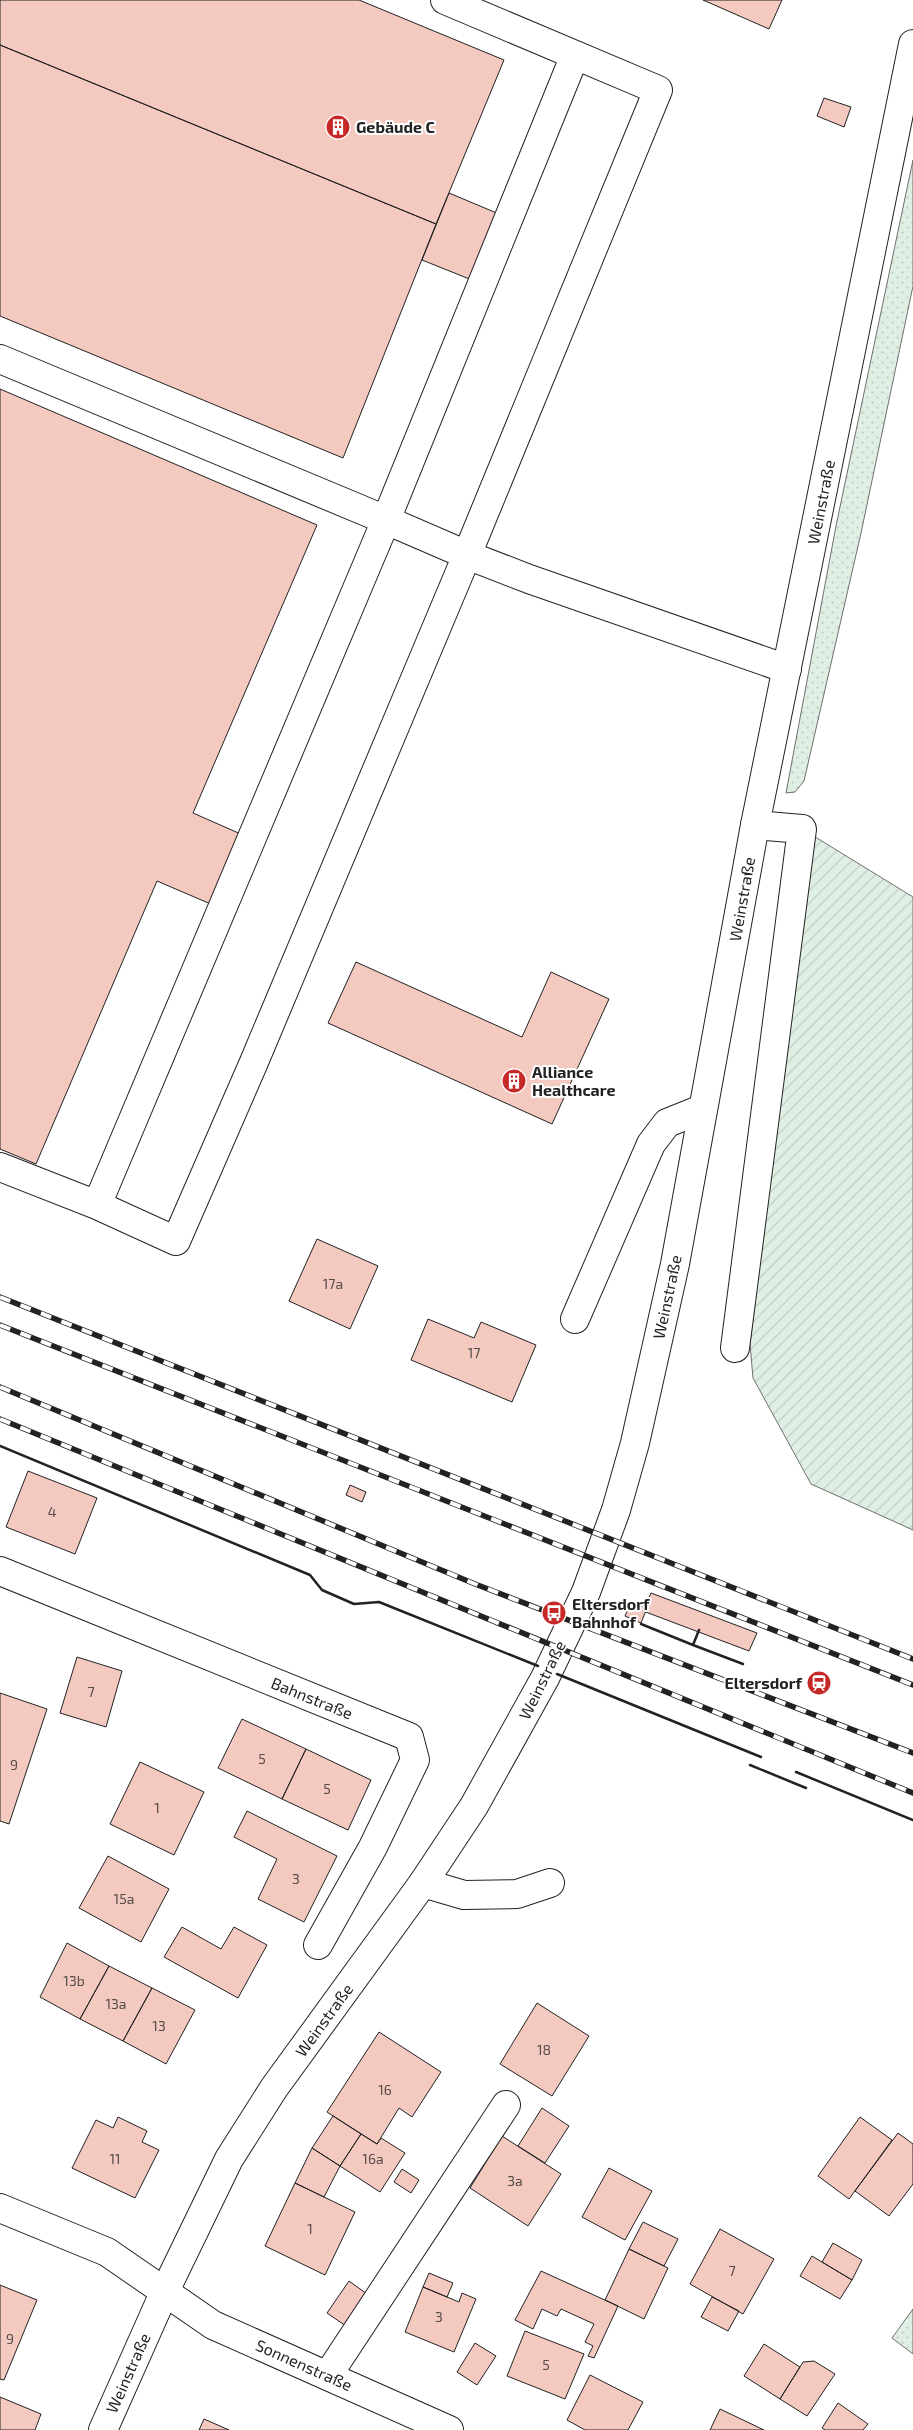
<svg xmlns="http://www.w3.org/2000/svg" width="913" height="2430" font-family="'Exo 2',sans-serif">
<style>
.grass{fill:url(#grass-dots);stroke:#6f6f6f}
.garden{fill:url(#garden-furrows);stroke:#6f6f6f}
.building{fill:#f3c9c0;stroke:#222}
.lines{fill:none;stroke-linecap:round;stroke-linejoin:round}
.minor-casing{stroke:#222;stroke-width:30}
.major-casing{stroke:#222;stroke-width:30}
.minor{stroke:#fff;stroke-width:28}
.major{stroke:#fff;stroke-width:28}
.rail-casing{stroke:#222;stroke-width:5.5}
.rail{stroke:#fff;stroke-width:4;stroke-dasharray:11;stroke-linecap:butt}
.wall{stroke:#222;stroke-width:2.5}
.labels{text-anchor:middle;stroke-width:4;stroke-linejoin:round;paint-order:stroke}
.number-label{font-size:14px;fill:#564c4a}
.poi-label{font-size:16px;font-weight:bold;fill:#222;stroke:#fff;text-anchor:start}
.street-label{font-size:16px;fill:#222;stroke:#fff}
</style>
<defs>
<pattern id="grass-dots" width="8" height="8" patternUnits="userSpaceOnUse" patternTransform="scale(1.25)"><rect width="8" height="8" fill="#e0efe3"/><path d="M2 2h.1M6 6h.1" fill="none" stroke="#c0cdc2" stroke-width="1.8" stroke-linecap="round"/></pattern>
<pattern id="garden-furrows" width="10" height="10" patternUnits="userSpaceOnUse" patternTransform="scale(1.25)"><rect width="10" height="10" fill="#e0efe3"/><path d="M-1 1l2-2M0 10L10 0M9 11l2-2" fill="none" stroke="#c0cdc2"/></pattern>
</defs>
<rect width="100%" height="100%" fill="#fff"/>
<path class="grass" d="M913 160V286L861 533 804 781 795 792 786 793 836 526Z
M913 2309V2354L892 2338Z"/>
<path class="garden" d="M812 835 913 897V1530L811 1484 753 1378 750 1344Z"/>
<path class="building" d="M0 0H359L504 60 436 224 0 45Z
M703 0H782L769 29Z
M0 45 436 224 343 458 0 316Z
M824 98 851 107 844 127 817 116Z
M449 193 499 214 472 280 422 260Z
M0 389 317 525 193 813 243 835 213 905 157 881 36 1164 0 1149Z
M356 962 522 1037 551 972 609 999 552 1124 328 1023Z
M317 1239 378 1266 350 1329 289 1301Z
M428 1319 474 1338 481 1322 536 1345 512 1402 411 1360Z
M28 1471 97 1498 75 1554 6 1527Z
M350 1485 366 1492 362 1502 346 1495Z
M651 1593 757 1633 749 1651 643 1611Z
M631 1602 647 1608 641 1623 625 1616Z
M77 1657 122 1671 106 1727 60 1713Z
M0 1693 47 1709 9 1824 0 1821Z
M242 1719 306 1749 282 1799 218 1768Z
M306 1749 371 1780 348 1830 282 1799Z
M140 1762 204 1792 174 1855 110 1824Z
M247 1811 337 1856 304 1922 258 1899 277 1859 234 1837Z
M108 1856 169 1889 141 1942 79 1908Z
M182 1927 221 1949 234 1927 267 1945 238 1998 164 1957Z
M67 1943 109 1966 80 2019 40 1997Z
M109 1966 152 1988 123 2041 80 2019Z
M152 1988 195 2010 166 2064 123 2041Z
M537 2003 589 2036 552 2096 500 2064Z
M379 2032 441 2072 412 2117 399 2108 377 2144 327 2112Z
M542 2108 569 2126 545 2163 518 2146Z
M333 2116 361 2134 340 2166 312 2148Z
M118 2117 147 2131 142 2142 159 2150 135 2198 72 2168 96 2120 113 2128Z
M860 2117 892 2140 849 2199 818 2176Z
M898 2133 913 2144V2184L889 2216 855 2191Z
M361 2134 377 2144 381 2138 405 2153 380 2192 340 2166Z
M502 2136 561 2174 528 2226 470 2188Z
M312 2148 340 2166 324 2197 295 2183Z
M609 2168 652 2191 625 2240 582 2217Z
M402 2169 419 2180 411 2193 394 2182Z
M295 2183 355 2212 325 2275 265 2246Z
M643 2222 678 2239 664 2266 629 2249Z
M720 2229 774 2259 743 2314 690 2284Z
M833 2243 862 2260 852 2280 822 2262Z
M629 2249 668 2268 644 2319 605 2300Z
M812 2256 852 2280 840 2299 800 2276Z
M541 2271 618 2306 594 2358 588 2356 593 2346 585 2342 594 2324 561 2309 557 2316 542 2309 533 2329 515 2320Z
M429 2273 453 2283 447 2297 423 2287Z
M349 2281 367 2294 346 2326 327 2313Z
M0 2285 37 2300 4 2380 0 2379Z
M423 2287 459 2302 462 2293 476 2299 454 2352 405 2332Z
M712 2297 739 2311 728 2331 701 2317Z
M525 2331 584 2354 565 2399 507 2376Z
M475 2343 496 2356 477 2385 457 2372Z
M764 2344 800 2367 780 2399 744 2376Z
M814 2361 835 2374 807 2416 780 2399 803 2362Z
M590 2375 643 2402 628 2430H585L567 2420Z
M0 2397 41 2414 35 2430H0Z
M838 2403 868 2424 863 2430H825L822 2428Z
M720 2409 764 2430H710Z
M204 2419 229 2430H199Z"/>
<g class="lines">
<defs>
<path id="minor" d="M445 0 658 90 467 555 386 520 97 1205 176 1241 254 1062 467 555 529 579 787 669
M0 359 386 520 575 55
M0 1167 97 1205
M575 1319 651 1144 667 1123 702 1109
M735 1348 802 829 755 825
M0 1571 409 1737 415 1760 373 1847 318 1945
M423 1883 464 1895 517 1894 550 1883
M0 2208 107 2252 213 2325 449 2430
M328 2375 506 2105"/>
<path id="major" d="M103 2430 164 2293 229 2159 274 2088 423 1883 474 1806 545 1678 586 1592 616 1510 635 1443 675 1264 755 825 913 44"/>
</defs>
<use href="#minor" class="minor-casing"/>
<use href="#major" class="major-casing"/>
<use href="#minor" class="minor"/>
<use href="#major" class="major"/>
<defs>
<path id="rail" d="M0 1297 913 1659
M0 1325 913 1685
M0 1387 475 1584 913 1753
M0 1419 913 1793"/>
</defs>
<use href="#rail" class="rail-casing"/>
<use href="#rail" class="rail"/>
<path class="wall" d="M0 1446 310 1575 322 1590 354 1604 379 1602 538 1666
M641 1624 693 1645
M699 1630 693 1645 743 1664
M557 1674 761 1757
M750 1765 806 1788
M796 1772 913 1820"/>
</g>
<defs>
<symbol id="building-disc" viewBox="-11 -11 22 22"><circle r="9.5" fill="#c62828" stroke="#fff"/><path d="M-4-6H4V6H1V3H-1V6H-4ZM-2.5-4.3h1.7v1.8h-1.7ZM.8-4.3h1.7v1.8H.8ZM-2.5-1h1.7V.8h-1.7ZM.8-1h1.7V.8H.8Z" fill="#fff"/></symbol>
<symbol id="bus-disc" viewBox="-11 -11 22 22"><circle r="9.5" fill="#c62828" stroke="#fff"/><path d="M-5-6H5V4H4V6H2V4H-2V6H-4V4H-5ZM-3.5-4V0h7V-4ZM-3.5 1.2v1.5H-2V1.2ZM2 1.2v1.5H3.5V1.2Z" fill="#fff"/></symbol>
<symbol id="station-disc" viewBox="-11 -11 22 22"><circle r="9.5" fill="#c62828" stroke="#fff"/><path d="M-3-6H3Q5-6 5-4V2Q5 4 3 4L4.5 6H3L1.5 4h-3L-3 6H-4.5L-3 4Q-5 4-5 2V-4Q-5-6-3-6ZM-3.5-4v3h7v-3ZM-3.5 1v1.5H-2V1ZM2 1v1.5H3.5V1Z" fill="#fff"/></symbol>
</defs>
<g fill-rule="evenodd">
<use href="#building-disc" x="324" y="113" width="28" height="28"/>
<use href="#building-disc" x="500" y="1067" width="28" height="28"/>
<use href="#bus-disc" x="540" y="1599" width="28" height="28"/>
<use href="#station-disc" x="805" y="1669" width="28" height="28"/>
</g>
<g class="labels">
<g class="number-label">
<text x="333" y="1289">17a</text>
<text x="474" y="1358">17</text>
<text x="52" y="1517">4</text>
<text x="91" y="1697">7</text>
<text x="262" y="1764">5</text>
<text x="14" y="1770">9</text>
<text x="327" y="1794">5</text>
<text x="157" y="1813">1</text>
<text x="296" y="1884">3</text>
<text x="124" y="1904">15a</text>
<text x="74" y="1986">13b</text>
<text x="116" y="2009">13a</text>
<text x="159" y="2031">13</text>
<text x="544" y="2055">18</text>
<text x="385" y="2095">16</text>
<text x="115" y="2164">11</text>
<text x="373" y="2164">16a</text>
<text x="515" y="2186">3a</text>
<text x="310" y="2234">1</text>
<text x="732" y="2276">7</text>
<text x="439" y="2322">3</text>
<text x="10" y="2344">9</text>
<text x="546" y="2370">5</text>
</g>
<g class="poi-label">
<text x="356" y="133">Gebäude C</text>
<text x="532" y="1078">Alliance<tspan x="532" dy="18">Healthcare</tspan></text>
<text x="572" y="1610">Eltersdorf<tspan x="572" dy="18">Bahnhof</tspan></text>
<text x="802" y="1689" text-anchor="end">Eltersdorf</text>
</g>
<g class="street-label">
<text transform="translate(821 502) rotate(-79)" y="6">Weinstraße</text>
<text transform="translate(742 899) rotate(-80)" y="6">Weinstraße</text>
<text transform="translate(667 1297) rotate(-78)" y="6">Weinstraße</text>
<text transform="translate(542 1680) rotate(-64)" y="6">Weinstraße</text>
<text transform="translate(312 1698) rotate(22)" y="6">Bahnstraße</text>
<text transform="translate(324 2020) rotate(-54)" y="6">Weinstraße</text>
<text transform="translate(304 2365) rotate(24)" y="6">Sonnenstraße</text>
<text transform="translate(128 2373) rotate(-66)" y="6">Weinstraße</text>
</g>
</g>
</svg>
